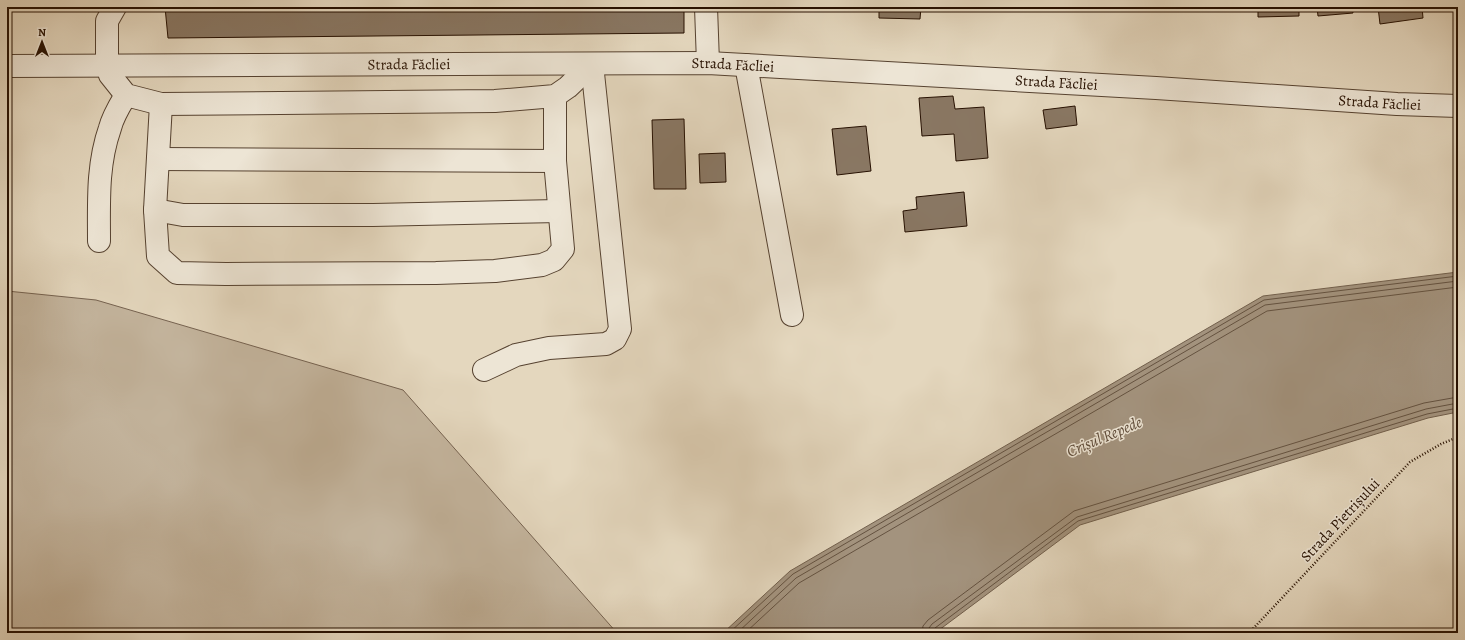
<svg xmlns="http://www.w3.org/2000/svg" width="1465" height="640" font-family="Alegreya,serif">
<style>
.green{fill:#c4b59e;stroke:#756250}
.water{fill:#a3937e;stroke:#715f4c}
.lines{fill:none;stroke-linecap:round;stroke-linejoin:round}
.shore{stroke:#645240;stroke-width:1}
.building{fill:#897763;stroke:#261001}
.minor-casing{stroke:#564230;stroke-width:24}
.path{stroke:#261001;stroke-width:2.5;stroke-dasharray:1 2;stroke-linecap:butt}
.minor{stroke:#ede5d5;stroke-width:22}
.labels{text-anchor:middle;stroke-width:3;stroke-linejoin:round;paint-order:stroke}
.street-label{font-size:15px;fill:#261001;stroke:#ede5d5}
.water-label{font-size:16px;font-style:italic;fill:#5e4b39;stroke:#ede5d5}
</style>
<rect width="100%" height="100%" fill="#e4d7be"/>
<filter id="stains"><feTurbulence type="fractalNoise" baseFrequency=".005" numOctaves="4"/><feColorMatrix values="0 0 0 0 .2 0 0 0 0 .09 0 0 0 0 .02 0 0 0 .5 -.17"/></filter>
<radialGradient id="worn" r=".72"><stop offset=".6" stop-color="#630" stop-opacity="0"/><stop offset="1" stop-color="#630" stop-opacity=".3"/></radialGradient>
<path class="green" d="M7 291 96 300 403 390 617 633H7Z"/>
<path class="water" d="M1458 272V412L1428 418 1080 525 935 633H723L790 571 1263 296Z"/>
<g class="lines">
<path class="shore" d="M729 633 793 574 1264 300 1458 276
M737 633 796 578 1265 305 1458 281
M745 633 799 583 1267 311 1458 287
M922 633 923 626 928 620 1074 511 1424 403 1458 397
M928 633 929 628 932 624 1077 517 1426 409 1458 403
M933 633 935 628 1078 521 1427 414 1458 408"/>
</g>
<path class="building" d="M165 7H684V33L168 38Z
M879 7H921L920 19 879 18Z
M1258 7H1299V16L1258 17Z
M1317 7H1352L1353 13 1318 16Z
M1378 7H1422L1423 18 1380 24Z
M953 96 955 109 984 107 988 158 956 161 954 134 922 136 919 98Z
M1075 106 1077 125 1046 129 1043 110Z
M684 119 686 189H654L652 120Z
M866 126 871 171 837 175 832 129Z
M725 153 726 182 700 183 699 154Z
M964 192 967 226 905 232 903 211 917 209 916 197Z"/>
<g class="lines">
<defs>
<g id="minor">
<path d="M115 7 107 21V66L110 75 126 95 161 104 495 101 555 96 568 87 592 64"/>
<path d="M706 7 708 63"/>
<path d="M746 65 792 315"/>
<path id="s1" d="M7 66 708 63 1156 88 1397 104 1458 106"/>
<path d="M161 104 155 210 158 256 177 273 226 274 436 273 495 271 542 265 554 260 563 249 555 161V96"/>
<path d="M158 159 555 161"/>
<path d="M155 210 183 215H373L559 211"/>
<path d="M99 241C99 202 97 165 110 128 113 116 120 105 126 95"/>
<path d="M484 370 516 355 549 348 606 344 615 339 620 329 592 64"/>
</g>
</defs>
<use href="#minor" class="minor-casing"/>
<path class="path" d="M1249 633 1410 462 1441 444 1458 437"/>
<use href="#minor" class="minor"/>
</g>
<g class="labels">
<g class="street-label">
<text dy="5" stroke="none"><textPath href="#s1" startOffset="402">Strada Făcliei</textPath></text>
<text dy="5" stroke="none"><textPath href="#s1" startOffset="726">Strada Făcliei</textPath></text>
<text dy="5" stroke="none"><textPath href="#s1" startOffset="1050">Strada Făcliei</textPath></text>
<text dy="5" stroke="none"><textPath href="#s1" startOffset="1374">Strada Făcliei</textPath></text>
<text transform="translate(1340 520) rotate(-47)" y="5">Strada Pietrișului</text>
</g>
<g class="water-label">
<text transform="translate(1104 436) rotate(-23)" y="6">Crișul Repede</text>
</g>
</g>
<rect width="1465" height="640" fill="none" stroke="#e4d7be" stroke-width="24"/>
<rect x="8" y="8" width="1449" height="624" fill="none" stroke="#261001" stroke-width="2"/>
<rect x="12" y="12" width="1441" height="616" fill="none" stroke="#261001"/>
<g transform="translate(42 42)" stroke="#ede5d5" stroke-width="3" paint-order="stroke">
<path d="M0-3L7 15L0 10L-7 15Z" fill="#261001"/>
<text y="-6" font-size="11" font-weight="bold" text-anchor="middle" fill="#261001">N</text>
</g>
<rect width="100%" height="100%" filter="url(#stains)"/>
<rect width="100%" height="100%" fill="url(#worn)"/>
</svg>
